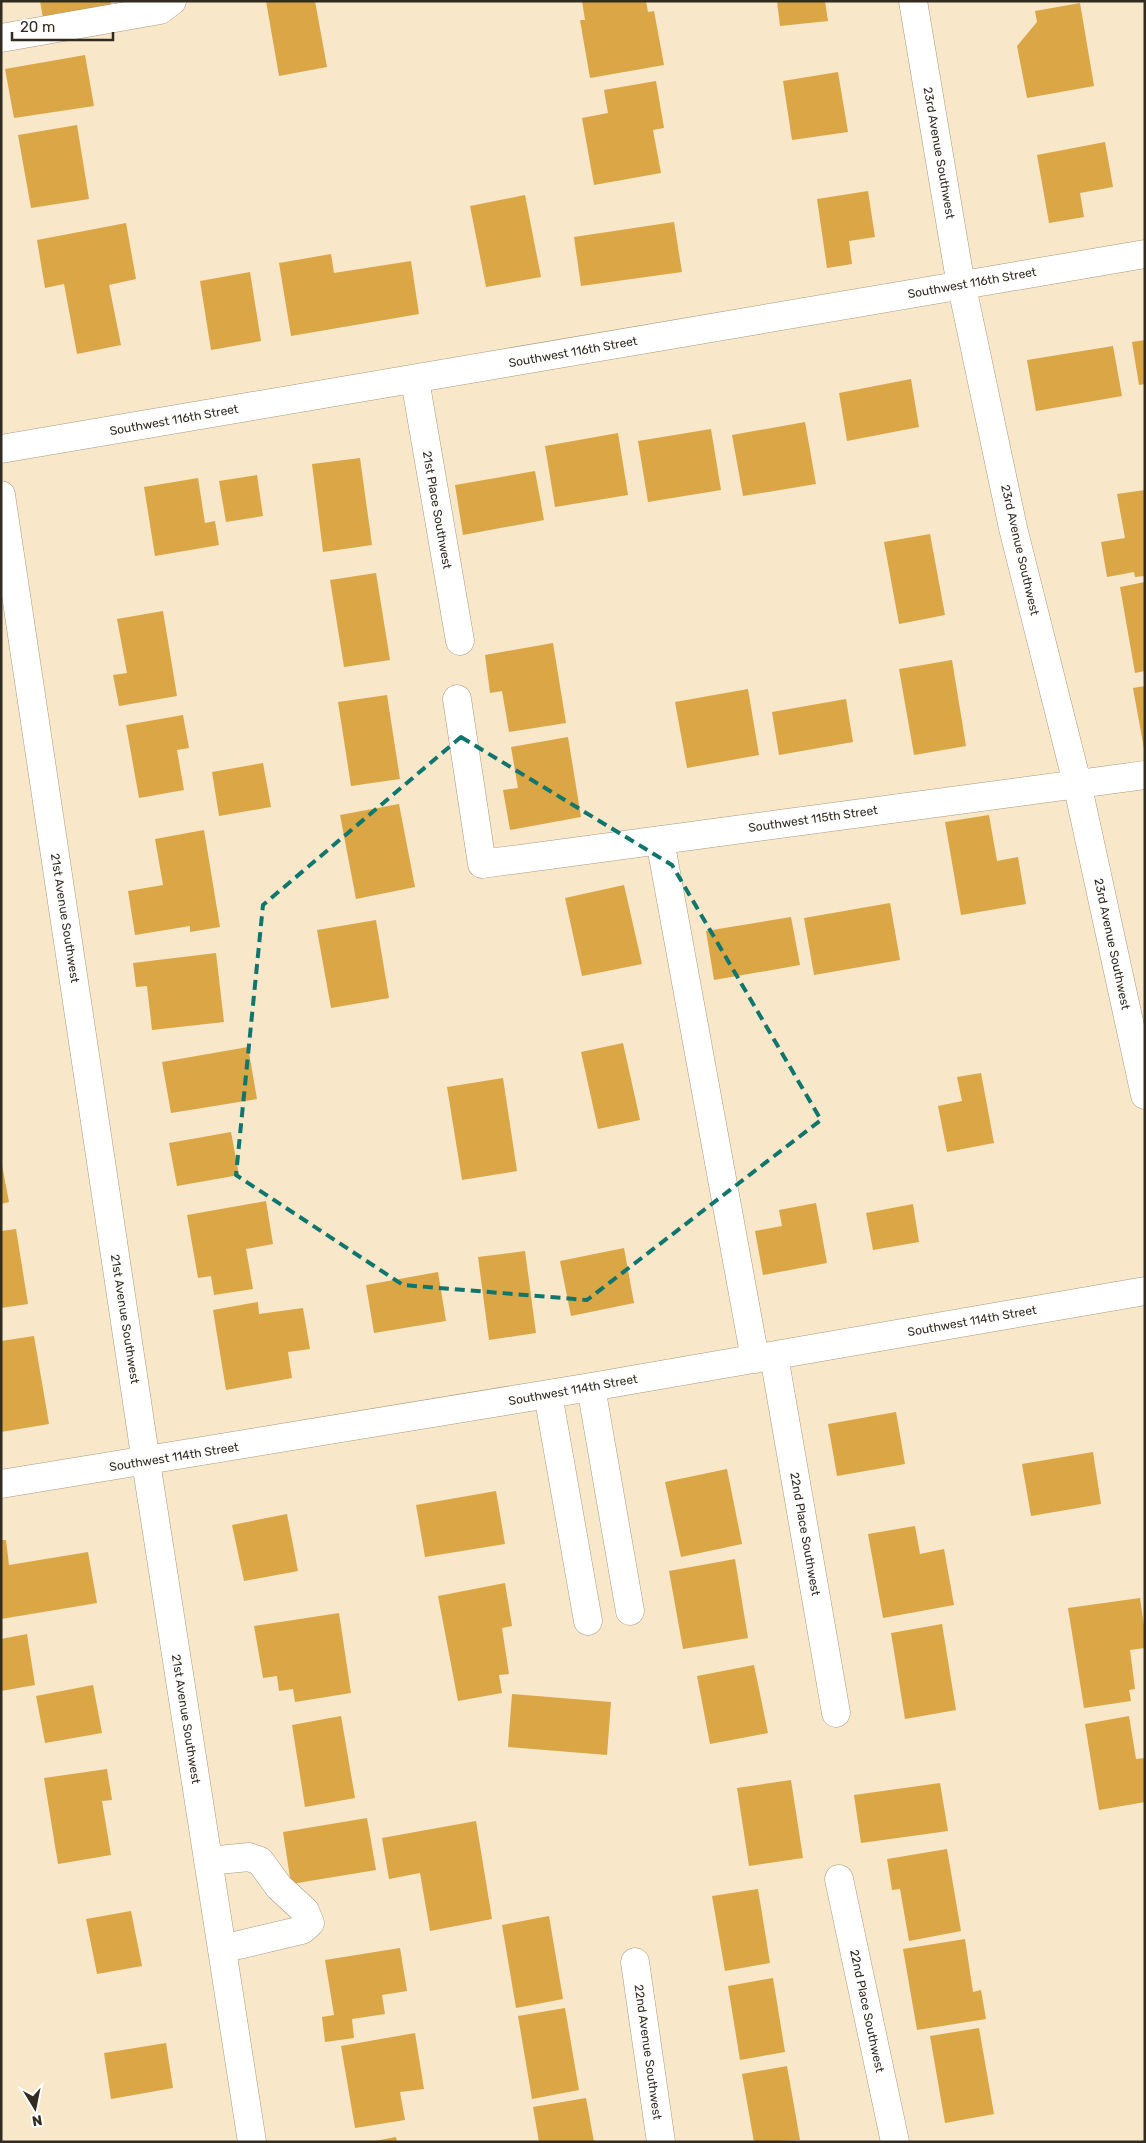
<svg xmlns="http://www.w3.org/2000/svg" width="1146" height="2143" font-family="Rubik,sans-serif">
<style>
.building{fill:#daa646}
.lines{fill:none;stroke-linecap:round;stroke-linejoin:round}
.minor-casing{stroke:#a9997d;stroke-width:29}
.minor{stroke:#fff;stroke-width:28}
.marked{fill:none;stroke:#0f766e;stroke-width:4;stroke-dasharray:10 6;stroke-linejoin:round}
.labels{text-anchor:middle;stroke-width:4;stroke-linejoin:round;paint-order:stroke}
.street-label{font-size:12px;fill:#322b20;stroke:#fff}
</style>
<rect width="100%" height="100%" fill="#f9e7ca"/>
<path class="building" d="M40 1H111L112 7 43 18Z
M266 1H315L327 67 279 76Z
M582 1H646L648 12 654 11 664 65 590 78 580 20H585Z
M777 1H825L828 21 780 26Z
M1080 3 1094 86 1027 98 1017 46 1037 22 1035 11Z
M85 55 94 106 14 118 5 69Z
M838 72 848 132 792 140 783 81Z
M656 81 664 128 653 130 661 173 594 185 582 118 608 113 604 90Z
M77 125 89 199 31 208 18 135Z
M1105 142 1113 187 1080 193 1084 217 1049 223 1037 155Z
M868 191 875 237 849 241 852 264 827 268 817 199Z
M525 195 541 277 486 287 470 206Z
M674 222 682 272 581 286 574 237Z
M126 223 136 279 109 285 121 345 77 354 64 284 45 288 37 240Z
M331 254 334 273 411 261 419 314 291 336 279 263Z
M250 272 261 341 211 350 200 281Z
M1145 340V384L1139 385 1132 342Z
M1113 346 1122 396 1036 411 1027 360Z
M911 379 919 427 847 441 839 393Z
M805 422 816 484 743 496 732 435Z
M711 429 721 490 648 502 638 441Z
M618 433 628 495 555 507 545 446Z
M360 458 372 545 323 552 312 464Z
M535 471 544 520 463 535 455 485Z
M257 475 263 516 226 522 219 481Z
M198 478 205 523 215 521 219 545 155 556 144 487Z
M1145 490V576L1135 577 1134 572 1107 577 1101 542 1125 538 1117 494Z
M930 534 945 615 899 624 884 542Z
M376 573 390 660 344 667 330 580Z
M1145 582V671L1135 673 1120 587Z
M163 611 177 696 119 706 113 675 127 673 117 619Z
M553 643 566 723 509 732 502 691 490 693 485 655Z
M952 660 966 746 914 755 899 669Z
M1145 686V749H1144L1133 688Z
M748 689 759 755 687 768 675 702Z
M387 695 400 779 351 786 338 702Z
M846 699 853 742 779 755 772 712Z
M183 715 189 748 177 750 184 790 139 798 126 725Z
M568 737 581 817 510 830 503 790 518 788 511 747Z
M263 763 271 807 219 816 212 772Z
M399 804 415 887 356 899 340 815Z
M989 815 997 861 1018 857 1026 904 961 915 945 822Z
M204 830 220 927 190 932V926L135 935 128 891 163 885 155 839Z
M624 885 642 964 582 976 565 898Z
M890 903 900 960 814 975 804 918Z
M791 917 800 965 714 980 706 931Z
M376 920 389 998 331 1008 317 930Z
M216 953 224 1022 152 1030 147 986 136 987 133 963Z
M623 1043 640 1120 598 1129 581 1052Z
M248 1047 257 1099 171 1113 162 1062Z
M981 1073 994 1143 947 1152 938 1106 962 1101 957 1077Z
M503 1078 517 1171 462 1180 447 1087Z
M231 1132 239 1175 177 1186 169 1143Z
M1 1160 9 1202 1 1204Z
M266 1201 273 1244 246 1249 253 1289 214 1295 211 1276 198 1278 187 1215Z
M816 1203 827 1263 763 1275 755 1231 782 1226 779 1210Z
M913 1204 919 1242 873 1250 866 1213Z
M16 1229 28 1304 1 1308V1231Z
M624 1248 634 1303 571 1316 560 1261Z
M525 1251 536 1333 489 1340 478 1257Z
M438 1272 446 1321 374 1333 366 1285Z
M258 1302 259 1314 303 1308 310 1349 288 1352 292 1378 226 1390 213 1310Z
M34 1336 49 1424 1 1432V1341Z
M896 1412 905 1464 837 1476 828 1424Z
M1093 1452 1101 1504 1031 1516 1022 1464Z
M727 1469 742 1544 681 1557 665 1482Z
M496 1491 505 1544 425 1557 416 1505Z
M287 1514 298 1571 244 1581 232 1525Z
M915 1526 920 1554 944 1549 954 1605 883 1618 868 1534Z
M1 1540H6L9 1565 88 1552 97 1603 1 1619Z
M735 1559 748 1638 683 1649 669 1571Z
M505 1583 512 1626 502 1628 509 1674 499 1675 502 1693 458 1701 438 1596Z
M1140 1598 1145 1633V1648L1130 1650 1135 1689 1129 1690 1131 1701 1084 1708 1068 1608Z
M339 1613 351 1693 295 1702 293 1689 279 1691 277 1676 263 1678 254 1626Z
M942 1624 956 1710 905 1719 891 1633Z
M27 1634 35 1685 1 1691V1639Z
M754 1665 768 1733 710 1744 697 1676Z
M93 1685 102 1733 45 1743 36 1696Z
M512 1694 611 1702 607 1755 508 1747Z
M341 1716 355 1798 305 1807 292 1725Z
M1129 1716 1136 1759 1145 1758V1802L1099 1810 1085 1724Z
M107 1769 112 1800 102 1801 111 1855 58 1864 44 1778Z
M791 1780 803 1858 749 1866 737 1788Z
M940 1783 948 1831 861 1843 854 1795Z
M367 1818 376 1870 291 1884 283 1832Z
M476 1821 492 1919 430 1931 420 1873 389 1879 382 1838Z
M947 1849 961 1931 909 1941 900 1889 892 1890 887 1859Z
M758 1889 770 1963 725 1971 712 1896Z
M131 1911 142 1966 97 1974 86 1919Z
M549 1916 563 1999 516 2008 502 1925Z
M965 1939 973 1992 981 1990 986 2019 917 2030 903 1949Z
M400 1948 407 1991 382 1995 385 2014 352 2019 354 2038 325 2042 322 2017 334 2015 325 1960Z
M773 1978 785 2052 740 2060 728 1986Z
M565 2008 579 2090 532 2099 518 2016Z
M979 2028 994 2114 945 2123 930 2036Z
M415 2033 424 2089 400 2092 405 2120 355 2128 341 2046Z
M166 2043 173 2088 111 2099 104 2053Z
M787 2066 800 2140 754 2142 742 2074Z
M586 2098 594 2142H539L533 2107Z
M396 2137 397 2142H375V2141Z"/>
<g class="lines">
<defs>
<path id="minor" d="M913 1 958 268 1013 528 1077 783 1145 1095
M1 38 160 10 172 1
M415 380 460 641
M1 449 1145 254
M1 495 146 1462 252 2142
M457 699 482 864 1145 775
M660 840 755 1359
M774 1356 836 1713
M591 1387 630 1611
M548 1394 588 1621
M1 1484 591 1387 1145 1291
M208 1861 249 1857 260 1861 279 1887 305 1911 310 1923 302 1930 222 1949
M839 1879 895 2142
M635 1962 661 2142"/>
</defs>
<use href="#minor" class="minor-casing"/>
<use href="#minor" class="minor"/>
</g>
<path class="marked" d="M461 737 672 865 821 1120 587 1300 403 1285 236 1175 263 905Z"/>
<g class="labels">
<g class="street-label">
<text transform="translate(939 153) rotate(80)" y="4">23rd Avenue Southwest</text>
<text transform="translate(972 283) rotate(-10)" y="4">Southwest 116th Street</text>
<text transform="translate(573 352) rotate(-10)" y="4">Southwest 116th Street</text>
<text transform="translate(174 420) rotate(-10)" y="4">Southwest 116th Street</text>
<text transform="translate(437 510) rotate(80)" y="4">21st Place Southwest</text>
<text transform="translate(1020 550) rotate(77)" y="4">23rd Avenue Southwest</text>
<text transform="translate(813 819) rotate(-8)" y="4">Southwest 115th Street</text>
<text transform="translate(65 918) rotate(81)" y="4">21st Avenue Southwest</text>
<text transform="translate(1112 944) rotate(78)" y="4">23rd Avenue Southwest</text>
<text transform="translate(125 1319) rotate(81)" y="4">21st Avenue Southwest</text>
<text transform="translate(972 1321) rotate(-10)" y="4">Southwest 114th Street</text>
<text transform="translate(573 1390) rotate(-10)" y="4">Southwest 114th Street</text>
<text transform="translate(174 1457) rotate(-9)" y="4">Southwest 114th Street</text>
<text transform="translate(805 1534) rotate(80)" y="4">22nd Place Southwest</text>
<text transform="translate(186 1719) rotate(81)" y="4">21st Avenue Southwest</text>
<text transform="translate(867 2011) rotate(78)" y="4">22nd Place Southwest</text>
<text transform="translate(648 2052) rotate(82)" y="4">22nd Avenue Southwest</text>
</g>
</g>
<rect width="1146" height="2143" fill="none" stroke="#322b20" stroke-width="5"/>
<g transform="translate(35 2108) rotate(170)" stroke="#ffffff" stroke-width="4" paint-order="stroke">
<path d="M0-4L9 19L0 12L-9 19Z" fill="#322b20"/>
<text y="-8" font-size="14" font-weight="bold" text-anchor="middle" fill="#322b20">N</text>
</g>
<path d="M12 32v8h101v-8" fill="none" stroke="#322b20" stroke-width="2.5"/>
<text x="20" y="32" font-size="15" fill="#322b20" stroke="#ffffff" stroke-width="4" paint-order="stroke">20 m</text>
</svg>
